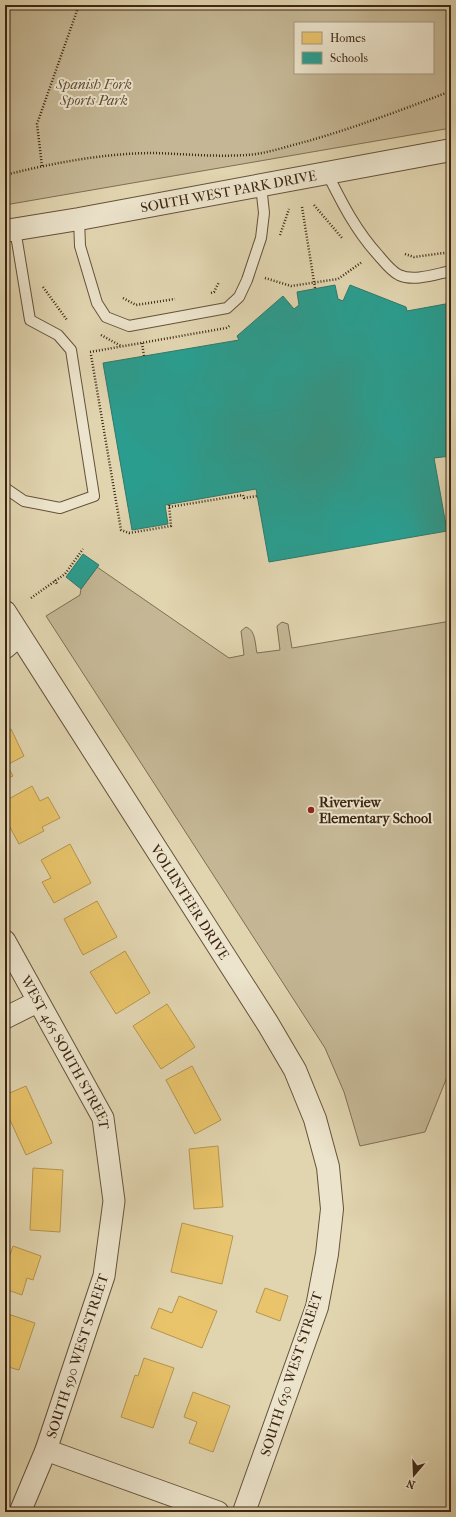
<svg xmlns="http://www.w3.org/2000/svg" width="456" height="1517" font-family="'IM FELL French Canon',serif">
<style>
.green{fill:#c5b795;stroke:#806e54;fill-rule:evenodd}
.homes{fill:#e9c46a;stroke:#b59550}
.schools{fill:#2a9d8f;stroke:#2f796a}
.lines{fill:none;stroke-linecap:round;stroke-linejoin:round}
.service-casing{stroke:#65523a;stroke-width:12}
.minor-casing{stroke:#65523a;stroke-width:23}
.tertiary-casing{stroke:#65523a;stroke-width:24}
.path{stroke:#3c2613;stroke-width:2.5;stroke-dasharray:1 2;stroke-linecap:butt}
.service{stroke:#ece4cc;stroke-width:10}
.minor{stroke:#ece4cc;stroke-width:21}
.tertiary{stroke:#ece4cc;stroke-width:22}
.poi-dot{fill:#8f2418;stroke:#ece4cc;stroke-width:1.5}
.labels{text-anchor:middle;stroke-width:4;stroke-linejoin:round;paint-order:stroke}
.park-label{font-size:14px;font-style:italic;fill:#5e4a34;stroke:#ece4cc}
.street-label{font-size:14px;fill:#3c2613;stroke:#ece4cc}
.poi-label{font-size:14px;font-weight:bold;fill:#3c2613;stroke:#ece4cc;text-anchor:start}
</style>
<rect width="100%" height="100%" fill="#e1d5b0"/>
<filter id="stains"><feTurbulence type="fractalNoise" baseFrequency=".005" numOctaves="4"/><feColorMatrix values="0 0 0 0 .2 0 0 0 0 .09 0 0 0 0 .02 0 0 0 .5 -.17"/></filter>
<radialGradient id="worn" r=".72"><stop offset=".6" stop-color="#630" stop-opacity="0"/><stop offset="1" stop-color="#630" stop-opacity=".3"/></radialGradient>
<path class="green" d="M5 5H451V128L5 205ZM295 23H433V73H295Z
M97 567 229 658 244 655 241 631 246 627C256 630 255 645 257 653L280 650 277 626 282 622 288 624 292 648 451 621V1067L425 1132 360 1146 344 1092 325 1048 46 616 80 595 81 589Z"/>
<path class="homes" d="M11 729 24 756 7 765 13 776 5 779V731Z
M32 786 40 801 48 797 60 818 42 827 44 831 19 844 5 818V801Z
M70 844 91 883 54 903 42 882 51 878 41 860Z
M97 901 117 937 83 955 64 919Z
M125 951 150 993 116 1014 90 972Z
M167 1004 195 1047 161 1069 133 1026Z
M192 1066 221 1120 195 1134 166 1080Z
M26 1086 52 1143 26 1155 5 1109V1095Z
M218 1146 223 1207 194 1209 189 1149Z
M33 1168 63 1170 60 1232 30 1230Z
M182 1223 233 1236 222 1284 171 1272Z
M13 1246 41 1256 33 1280 27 1278 22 1295 5 1289V1269Z
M265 1288 288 1296 280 1321 256 1312Z
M179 1296 217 1311 202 1348 151 1328 159 1308 172 1313Z
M5 1313 35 1323 19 1370 5 1366Z
M144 1358 174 1368 153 1428 121 1417 135 1375 138 1376Z
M5 1385 9 1386 5 1398Z
M193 1392 230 1406 213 1452 189 1443 197 1422 184 1417Z"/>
<path class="schools" d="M335 285 338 299 343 301 350 285 406 307 407 311 451 303V456L434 458 447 531 269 562 256 489 165 505 168 524 132 530 103 363 239 340 237 336 283 296 294 309 299 305 297 292Z
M83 554 99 565 81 589 66 577Z"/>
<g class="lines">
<defs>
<path id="service" d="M327 173C342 203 356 231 379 256 385 263 391 271 399 275 414 282 436 274 451 271
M79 219 80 246 97 303 106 317 129 326 227 308 239 297 247 280 261 238 264 213 261 185
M5 488 24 501 60 508 94 496 71 350 58 335 30 320 15 229"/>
<g id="minor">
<path d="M5 648 20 635"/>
<path id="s1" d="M5 941 103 1118 114 1201 104 1276 46 1450 20 1512"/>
<path d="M5 1018 37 1002"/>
<path d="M46 1450 218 1512"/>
</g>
<g id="tertiary">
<path id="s2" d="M5 231 79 219 451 150"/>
<path id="s3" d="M5 612 268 1024 295 1070 315 1119 328 1167 332 1209 327 1254 317 1307 244 1512"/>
</g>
</defs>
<use href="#service" class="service-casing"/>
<use href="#minor" class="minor-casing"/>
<use href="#tertiary" class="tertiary-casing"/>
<path class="path" d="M42 166 37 124 79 5
M5 175C53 163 105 153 155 153 185 154 215 157 246 155 266 154 288 146 308 141 357 127 404 109 451 91
M314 205 342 238
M302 207 315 288
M280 235 289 209
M405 254 414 257 451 252
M265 278 291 286 338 279 362 262
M43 287 67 320
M211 293 214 292 219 282
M123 298 136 305 175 299
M101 335 121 346
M142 343 144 356
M90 352 226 328 231 325
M91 355 121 530 129 533 171 526 169 504
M169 507 243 495 244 498 257 496
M55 580 57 584
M31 598 65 574 83 549"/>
<use href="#service" class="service"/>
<use href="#minor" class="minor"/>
<use href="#tertiary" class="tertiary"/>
</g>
<circle class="poi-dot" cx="311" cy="810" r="4"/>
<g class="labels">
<g class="park-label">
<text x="94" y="89">Spanish Fork<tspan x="94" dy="16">Sports Park</tspan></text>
</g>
<g class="street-label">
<text dy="5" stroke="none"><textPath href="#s2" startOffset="227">SOUTH WEST PARK DRIVE</textPath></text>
<text dy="5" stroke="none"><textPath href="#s3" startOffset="344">VOLUNTEER DRIVE</textPath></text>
<text dy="5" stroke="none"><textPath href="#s1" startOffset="127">WEST 465 SOUTH STREET</textPath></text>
<text transform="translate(77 1356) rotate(-72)" y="5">SOUTH 590 WEST STREET</text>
<text transform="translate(291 1374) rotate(-72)" y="5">SOUTH 630 WEST STREET</text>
</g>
<g class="poi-label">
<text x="319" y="807">Riverview<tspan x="319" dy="16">Elementary School</tspan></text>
</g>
</g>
<rect width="456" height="1517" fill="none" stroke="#e1d5b0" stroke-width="20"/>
<rect x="6" y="6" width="444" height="1505" fill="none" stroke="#3c2613" stroke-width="2"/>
<rect x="10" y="10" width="436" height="1497" fill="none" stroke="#3c2613"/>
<rect x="294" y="22" width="140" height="52" fill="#ece4cc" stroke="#a69882"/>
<rect x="302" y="32" width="20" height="12" fill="#e9c46a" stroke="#a69882"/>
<text x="330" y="42" font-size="12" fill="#3c2613">Homes</text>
<rect x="302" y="52" width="20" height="12" fill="#2a9d8f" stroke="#a69882"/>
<text x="330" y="62" font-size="12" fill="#3c2613">Schools</text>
<g transform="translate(414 1475) rotate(199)" stroke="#ece4cc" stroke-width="3" paint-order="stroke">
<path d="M0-3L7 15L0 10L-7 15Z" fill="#3c2613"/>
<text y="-6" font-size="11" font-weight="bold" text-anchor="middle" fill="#3c2613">N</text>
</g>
<rect width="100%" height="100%" filter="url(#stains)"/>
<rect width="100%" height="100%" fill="url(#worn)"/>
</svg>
